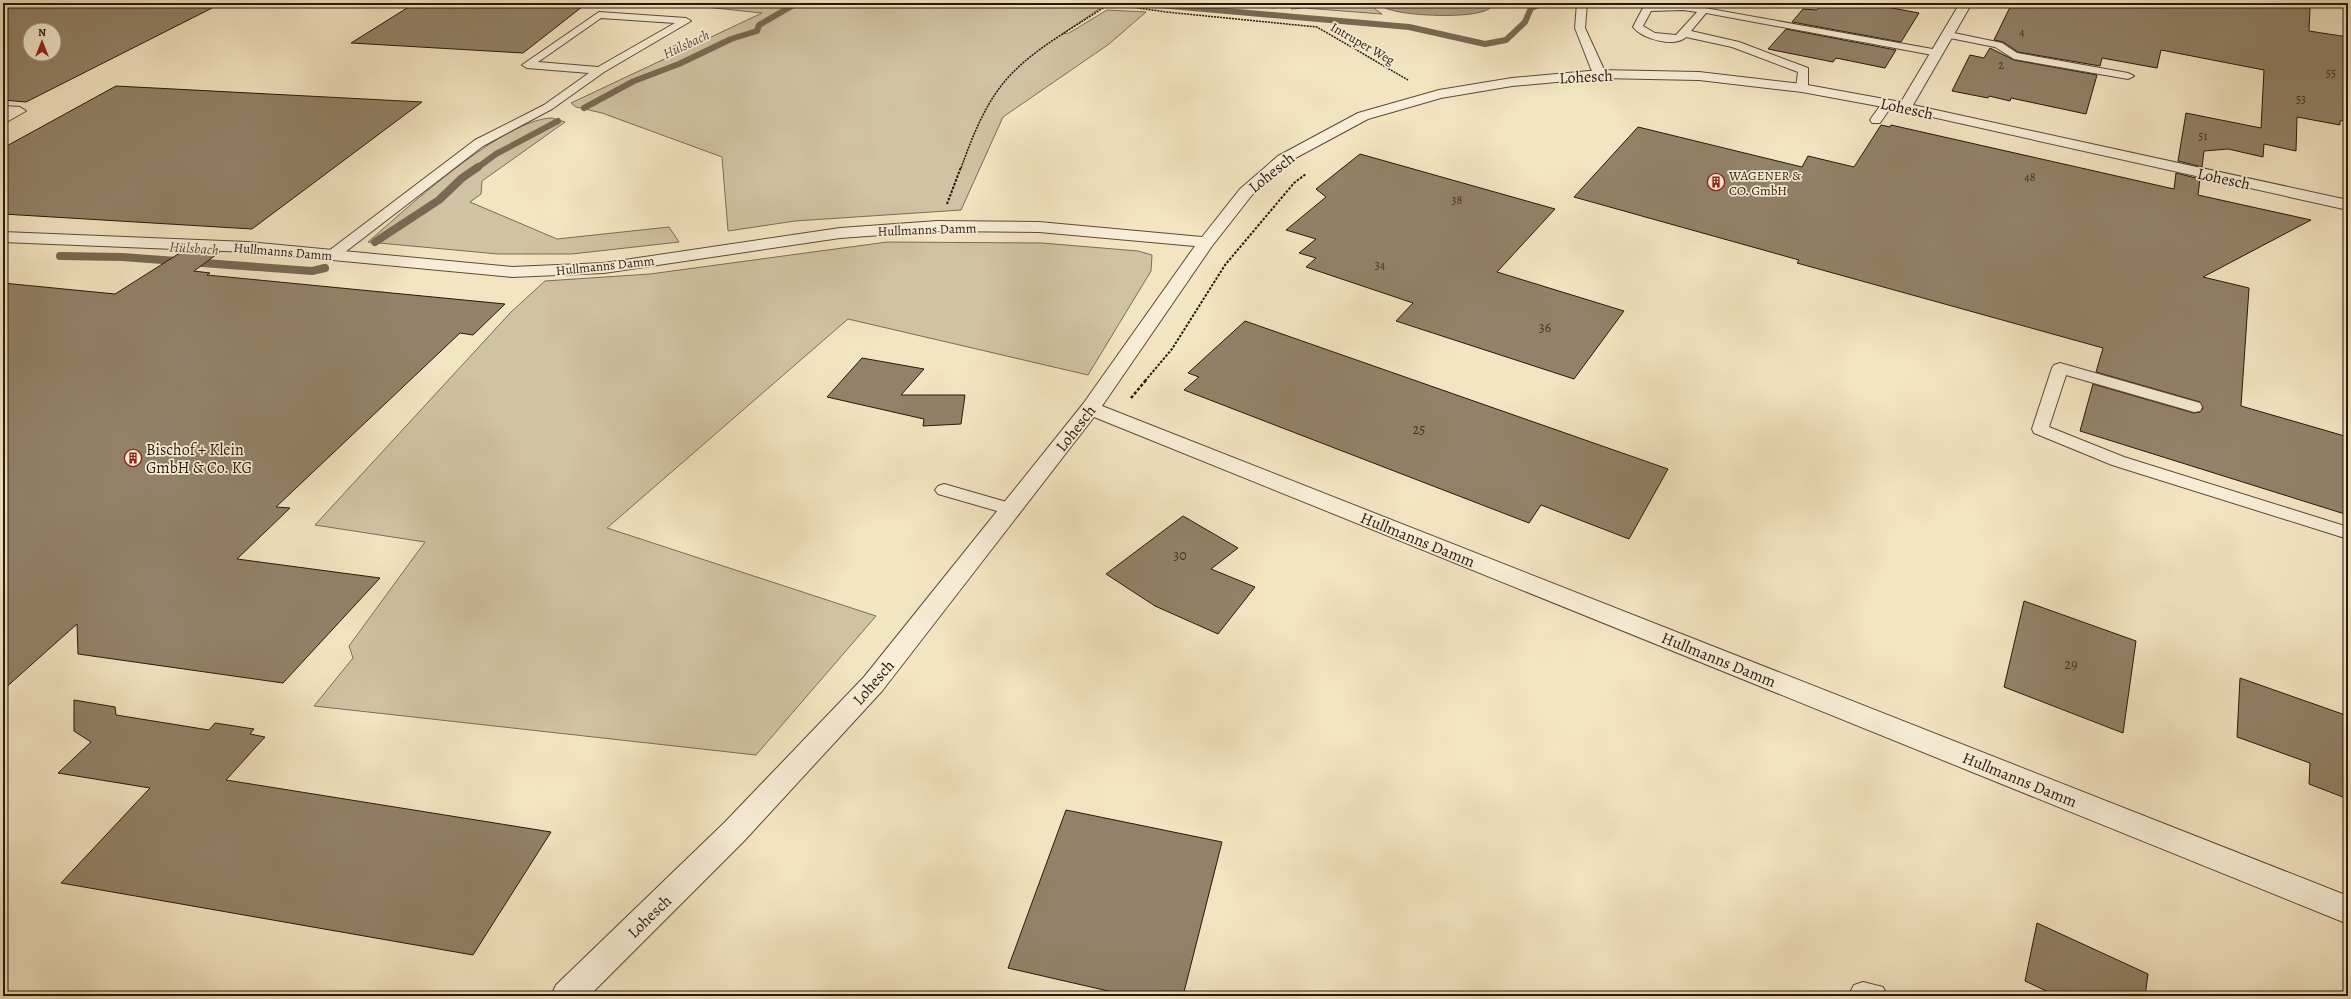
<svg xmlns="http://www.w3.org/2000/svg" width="2351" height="999" font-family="Alegreya,serif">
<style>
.green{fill:#d1c2a3;stroke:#7d6c56}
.water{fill:#af9f83;stroke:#796952}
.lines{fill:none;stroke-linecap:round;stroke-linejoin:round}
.stream-far1{stroke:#796952;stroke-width:6}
.stream{stroke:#796952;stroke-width:8}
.building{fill:#938269;stroke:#291709;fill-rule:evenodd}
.lane-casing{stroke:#5c4a37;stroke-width:2}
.street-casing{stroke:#5c4a37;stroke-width:2}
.path-far2{stroke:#291709;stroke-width:1.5;stroke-dasharray:2 1;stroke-linecap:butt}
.path-far1{stroke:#291709;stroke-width:2;stroke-dasharray:2.5 1.5;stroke-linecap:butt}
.path{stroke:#291709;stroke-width:2.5;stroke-dasharray:3 2;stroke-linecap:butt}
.lane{fill:#f8eed7;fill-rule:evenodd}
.street{fill:#f8eed7;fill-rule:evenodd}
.labels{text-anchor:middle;stroke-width:3.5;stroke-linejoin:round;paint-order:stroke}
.far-number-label{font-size:12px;fill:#443221}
.far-street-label{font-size:13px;fill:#291709;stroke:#f8eed7}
.far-poi-label{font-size:13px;fill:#291709;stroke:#f8eed7;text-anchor:start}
.far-water-label{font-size:14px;font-style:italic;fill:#5f4d3a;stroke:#f8eed7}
.number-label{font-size:14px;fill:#443221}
.street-label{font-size:16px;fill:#291709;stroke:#f8eed7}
.poi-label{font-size:16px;fill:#291709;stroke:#f8eed7;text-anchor:start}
</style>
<rect width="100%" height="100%" fill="#f4e5c2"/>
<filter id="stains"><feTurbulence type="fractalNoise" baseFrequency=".005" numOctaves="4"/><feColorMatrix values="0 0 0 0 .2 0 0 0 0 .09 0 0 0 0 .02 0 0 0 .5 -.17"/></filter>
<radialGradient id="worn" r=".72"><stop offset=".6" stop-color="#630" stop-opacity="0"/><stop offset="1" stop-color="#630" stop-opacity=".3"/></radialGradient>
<path class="green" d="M668 3 1102 5 1099 9 1062 34 1069 33 1107 10 1146 12 1109 44 1003 117 961 210 795 221 728 231 722 157 602 113 576 107 571 103 762 13Z
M1200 3H1284L1275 8Z
M1295 3H1373L1375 9 1382 14 1304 8 1291 9Z
M552 118 565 122 482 181 481 194 470 202 557 239 669 227 679 242 572 254H498L368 242C406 209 503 119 552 118Z
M887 242 1042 243 1138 251 1152 255 1151 271 1088 375 848 319 607 528 876 616 756 755 314 706 353 658 349 646 425 542 315 525 511 312 545 281 650 274Z"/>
<path class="water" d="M1385 3 1424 5 1497 3C1492 7 1487 11 1481 12 1461 18 1404 16 1385 8Z"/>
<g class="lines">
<path class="stream-far1" d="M1136 3 1409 27 1485 44 1506 40 1525 22 1531 8 1544 3
M584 108 634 81 679 64 731 39 757 31 759 25 797 3
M477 168 496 154 558 121"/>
<path class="stream" d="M375 242 439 200 462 178 478 167
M60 256 122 257 312 271 325 268"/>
</g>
<path class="building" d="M3 3H222L26 102 3 100ZM30 30H54V54H30Z
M415 3H587L523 53 351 43Z
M1822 3H1865L1919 13 1901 42 1792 22 1803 9 1817 10Z
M2012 3H2289L2310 7 2309 31 2348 37V120L2340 121V125L2297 117 2296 151 2264 144 2263 157 2228 149 2204 151 2202 167 2178 161 2186 113 2261 128 2264 70 2161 50 2157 68 2102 58 2100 66 2018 52 2003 42 1994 40Z
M1786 29 1896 50 1885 68 1836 58 1833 62 1768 49Z
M1990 48 2014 60 2097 75 2086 114 2011 98 2010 101 1989 96 1988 98 1952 91 1970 55 1984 58Z
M116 86 422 102 252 229 3 214V148Z
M1881 125 1890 127 1891 125 2174 189 2176 173 2200 179 2198 195 2311 220 2203 277 2249 288 2241 406 2348 437V515L2080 431 2093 384 2194 413 2200 412 2203 408 2200 402 2096 372 2103 348 1797 263 1799 260 1574 197 1638 127 1802 167 1808 156 1854 167Z
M1360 154 1555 209 1497 272 1624 311 1574 379 1396 321 1413 303 1306 267 1316 258 1299 253 1316 239 1286 230 1326 197 1316 189Z
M183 251 220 252 194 271 210 273 207 275 505 304 473 335 460 333 276 507 290 508 237 559 380 578 283 683 78 654 77 624 3 690V283L115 294Z
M1245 321 1668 469 1629 539 1541 505 1529 523 1184 390 1199 377 1188 373Z
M862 358 924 369 901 395H965L961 424 923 426 924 419 827 397Z
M1183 516 1238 548 1211 569 1255 587 1218 634 1155 606 1106 574Z
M2024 601 2136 641 2123 733 2004 687Z
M2240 678 2348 716V799L2309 784 2310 763 2237 737Z
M74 700 115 707 116 715 209 730 215 723 254 729 250 734 265 737 226 780 551 832 473 955 61 883 150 788 58 773 91 742 74 731Z
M1066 810 1222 842 1183 996H1130L1008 968Z
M2037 923 2148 974 2145 996H2057L2025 981Z"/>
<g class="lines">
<defs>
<path id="lane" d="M1577 3H1587L1585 28 1606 74 1604 76H1596L1591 69 1575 28Z
M1683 4 1938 50 1943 53 1938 56 1706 13 1691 31 1739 42 1808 68V88L1802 91 1796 88 1798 72 1732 47 1686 37C1675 48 1642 39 1633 27L1644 6ZM1683 10 1697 12 1676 35 1655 33 1643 26 1651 11Z
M599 12 686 18 691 21 604 72 552 109 483 146 336 259H326L324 256 326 253 475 140 544 105 589 73 527 68 522 65ZM601 18 675 23 598 67 538 62Z
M1949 32 2002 43 2017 53 2128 73 2134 76 2128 79 2014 59 1995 47 1945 37 1944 35Z
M1887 101 1893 104 1880 123H1872L1870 120 1872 117 1883 102Z
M3 106 20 107 26 111 3 124V115L7 113 3 112Z
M2060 363 2200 403 2202 407 2200 411 2194 412 2066 375 2049 427 2124 457 2348 527V539L2112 465 2034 433 2032 429 2052 368 2054 365Z
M944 484 1017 505 1020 509 1017 513 1011 515 938 494 935 490 938 486Z
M1863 982 1883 987 1887 996H1848L1854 985Z"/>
<path id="street" d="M1960 3H1972L1913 105 2348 200V210L1905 111 1802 92 1699 80 1600 78 1512 86 1441 98 1368 119 1288 162 1252 195 1212 246 1102 406 2348 896V924L1094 417 882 691 745 840 589 996H551L556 985 725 822 864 677 1083 404 1195 246 1039 232 937 231 840 238 604 273 512 277 248 252 3 242V232L248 242 512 267 604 263 840 228 937 221 1039 222 1202 237 1240 189 1278 156 1358 113 1439 90 1512 78 1600 70 1699 72 1802 84 1901 102Z"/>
</defs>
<use href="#lane" class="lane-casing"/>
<use href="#street" class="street-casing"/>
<path class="path-far2" d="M1104 3 1166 12 1317 27 1408 80
M961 168C972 138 984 106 1005 81 1033 48 1075 28 1110 3"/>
<path class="path-far1" d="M947 204 961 167
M1145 381 1172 349 1225 265 1294 183 1306 174"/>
<path class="path" d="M1131 398 1146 380"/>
<use href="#lane" class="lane"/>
<use href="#street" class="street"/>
</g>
<defs>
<symbol id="building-ring" viewBox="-11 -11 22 22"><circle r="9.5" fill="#f8eed7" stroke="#8f2418" stroke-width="1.5"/><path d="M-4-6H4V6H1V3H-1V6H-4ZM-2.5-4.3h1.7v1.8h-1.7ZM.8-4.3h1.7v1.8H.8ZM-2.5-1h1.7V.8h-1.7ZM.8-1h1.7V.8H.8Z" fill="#8f2418"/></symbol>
</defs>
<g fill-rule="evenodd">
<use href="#building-ring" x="1706" y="172" width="20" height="20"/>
<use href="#building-ring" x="123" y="448" width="20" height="20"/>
</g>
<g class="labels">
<g class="far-number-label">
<text x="2022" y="36">4</text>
<text x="2001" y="69">2</text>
<text x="2331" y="77">55</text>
<text x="2301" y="103">53</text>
<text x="2203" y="140">51</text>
<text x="2030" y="181">48</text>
<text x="1457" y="204">38</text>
<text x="1380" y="269">34</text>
</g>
<g class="far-street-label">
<text transform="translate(1363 43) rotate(30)" y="5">Intruper Weg</text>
<text transform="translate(927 229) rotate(-2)" y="5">Hullmanns Damm</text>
<text transform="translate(283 251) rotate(5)" y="5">Hullmanns Damm</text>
<text transform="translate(605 265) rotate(-6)" y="5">Hullmanns Damm</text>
</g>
<g class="far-poi-label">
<text x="1729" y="180">WAGENER &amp;<tspan x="1729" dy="15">CO. GmbH</tspan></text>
</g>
<g class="far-water-label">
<text transform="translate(686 44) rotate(-25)" y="5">Hülsbach</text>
<text transform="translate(194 248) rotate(4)" y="5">Hülsbach</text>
</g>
<g class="number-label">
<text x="1545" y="332">36</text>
<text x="1419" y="434">25</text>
<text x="1180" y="560">30</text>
<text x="2071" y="669">29</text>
</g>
<g class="street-label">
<text transform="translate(1586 76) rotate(-3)" y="6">Lohesch</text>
<text transform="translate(1907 108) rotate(12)" y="6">Lohesch</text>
<text transform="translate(1271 172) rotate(-39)" y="6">Lohesch</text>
<text transform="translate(2224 178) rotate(12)" y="6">Lohesch</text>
<text transform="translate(1075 428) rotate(-52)" y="6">Lohesch</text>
<text transform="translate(1418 539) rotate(22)" y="6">Hullmanns Damm</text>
<text transform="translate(1719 659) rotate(22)" y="6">Hullmanns Damm</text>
<text transform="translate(873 682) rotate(-49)" y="6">Lohesch</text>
<text transform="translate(2020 779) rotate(22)" y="6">Hullmanns Damm</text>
<text transform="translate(649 916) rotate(-44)" y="6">Lohesch</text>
</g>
<g class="poi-label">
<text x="146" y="455">Bischof + Klein<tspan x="146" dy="18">GmbH &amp; Co. KG</tspan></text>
</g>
</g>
<rect width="2351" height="999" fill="none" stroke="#f4e5c2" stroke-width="16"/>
<rect x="4" y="4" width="2343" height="991" fill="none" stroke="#291709" stroke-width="2"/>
<rect x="8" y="8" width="2335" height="983" fill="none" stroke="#291709"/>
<g transform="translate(42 42)"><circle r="19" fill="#f8eed7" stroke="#a59885"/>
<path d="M0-3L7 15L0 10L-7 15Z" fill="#8f2418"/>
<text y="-6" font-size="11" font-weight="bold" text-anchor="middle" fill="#291709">N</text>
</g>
<rect width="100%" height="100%" filter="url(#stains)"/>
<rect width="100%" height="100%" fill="url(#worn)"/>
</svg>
